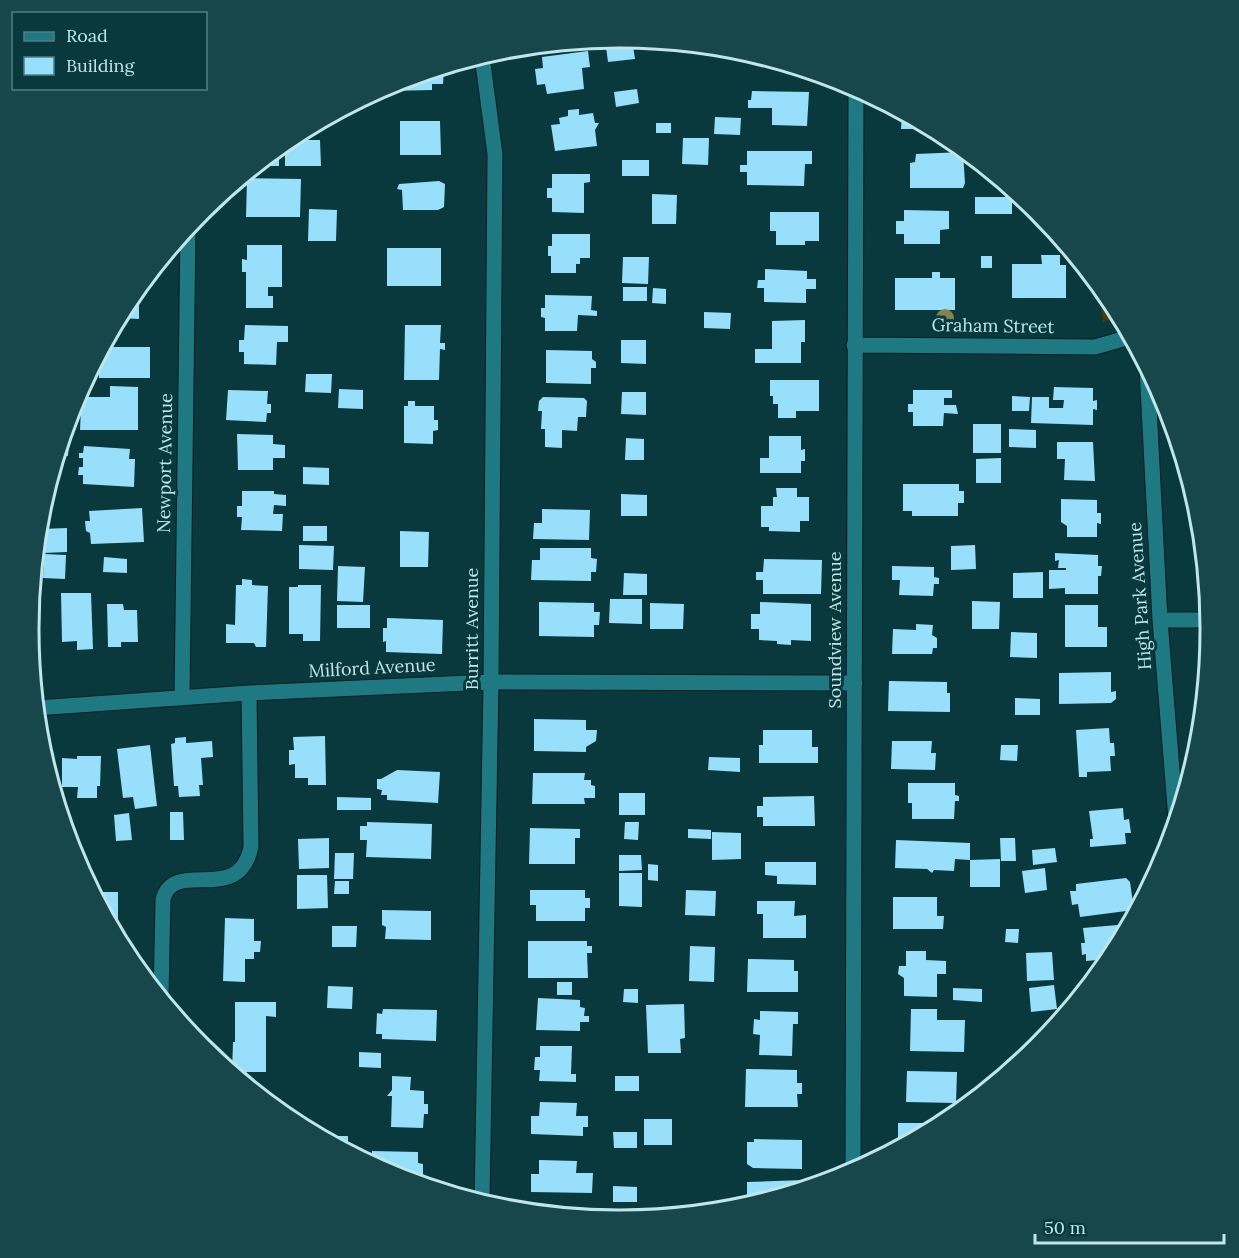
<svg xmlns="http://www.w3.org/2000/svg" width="1239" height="1258" font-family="Lora,serif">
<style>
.green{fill:#4f3a07}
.building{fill:#98dffb}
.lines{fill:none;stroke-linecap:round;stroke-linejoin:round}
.minor-casing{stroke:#041e21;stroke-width:17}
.minor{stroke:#1f7982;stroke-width:15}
.tree{fill:#86834d}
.labels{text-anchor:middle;stroke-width:6;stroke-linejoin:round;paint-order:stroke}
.street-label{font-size:18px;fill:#bfe6ea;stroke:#09393d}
.rim{fill:none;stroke:#bfe6ea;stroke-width:3}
</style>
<rect width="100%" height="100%" fill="#09393d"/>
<path class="green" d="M1100 287 1111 301 1119 316 1103 322Z"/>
<path class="building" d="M620 38 632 39 635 59 608 62 605 39Z
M588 51 590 67 582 68 584 89 547 94 545 84 537 85 535 69 543 68 542 57Z
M773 61 796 68 773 69Z
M444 68 443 84H432V90L391 91V84L394 83Z
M637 89 639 103 616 107 614 92Z
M752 91 809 92 807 126 772 125V108H748V100H751Z
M579 109V115L593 113 595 123H599L595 130 597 146 555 151 551 125 560 124 559 118 568 116V110Z
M902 113 932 129H901Z
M715 117 741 118 740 135 714 134Z
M400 121H440L441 155H400Z
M656 123H671V133H656Z
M683 138H709L708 165 682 164Z
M288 140H320L321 166H285V143Z
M279 147V166H257Z
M747 151H812V164H805L804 186 747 185V172H740V165H747Z
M963 152 965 183 963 188H910V163L915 162 916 154Z
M622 160H649V176H622Z
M552 174H590V182L584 183V213L552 212V198H547V188H552Z
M247 178 301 179 300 217H246Z
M439 181 445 184 444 207 438 210H403L402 190 397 189 399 184Z
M652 194 677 195 676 224H652Z
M975 197H1012V214H975Z
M309 209 337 210 336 241H308Z
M904 210 949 211V229L940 230V244H904V234H896V221H904Z
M770 212H819V241H805V245H776V231H770Z
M552 234H590V258H580V264H576V273H551V256H548V246H552Z
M247 245H282V287H268V296H273V308H246V272H242V259L247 260Z
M387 248H441V286H387Z
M1041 255H1060V265H1066V298H1012V264H1042Z
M981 256H992V268H981Z
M623 257H649L648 284 622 283Z
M765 269 807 271V279H816V289H806V303L764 302V288H757L758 280H765Z
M932 272H940V278H955V310H895V278H932Z
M623 287H647V301H623Z
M653 288 666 289V304L652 303Z
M133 294 139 295V319L119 318Z
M545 295 592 296 591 310 597 311V316L578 315 577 331H545V318L541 317V308H545Z
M704 312 731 313 730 329 704 328Z
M805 320V342H801V363H755V349H772V321Z
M245 325 288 326V342H277L276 365 244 364V352H239V340H244Z
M405 325H441L440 343H445V350L440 349 439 380H404Z
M621 340H646V364L621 363Z
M103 347H150V378H99V355Z
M546 350 592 351V359L596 362V368H591V384L546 383Z
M306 374H332L331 393 305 392Z
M770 380H819V411H796V418H778V404H773V396H770Z
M110 386 138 387V430H80L81 407H73L74 402H80L81 397H110Z
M1054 387 1093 388V401L1097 400V410L1093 409V425L1031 423 1032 397H1049V408H1063L1064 400H1053Z
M339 389 363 390V409L338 408Z
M228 390 268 391 267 404H271V413H267L266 422 226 420Z
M913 390H952V398H944V405H956L958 414 944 413 943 426H913V412H908V404H913Z
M622 392H646V415L621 414Z
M1012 396 1030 397 1029 411H1012Z
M543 397 584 398 587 401 586 417H578L577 431 562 430V448L545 447V429H541L542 411H538L539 401Z
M408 401H415V406H434V420H438V430L433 431V444L404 443V406H408Z
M973 424H1001V453H973Z
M1009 429 1036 430V448L1009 447Z
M237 434 273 435V444L285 445V458H273V470H238Z
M769 436H801V450L805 449V461H801V473H760V458H769Z
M626 438 644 439V460H625Z
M63 439H69L68 456 58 455Z
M1057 442H1093L1095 481 1064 480 1065 459H1057Z
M84 446 130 449 129 459H135L134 487 83 484V475H78L79 467H83V458H79V453H83Z
M1001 458V483H976V459Z
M303 467 329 468V485L303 484Z
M903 484H959V491H964V503H958V516H912V511H903Z
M776 488H797V497H809V521H800V532L769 531V527H761V506H773V497H777Z
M242 491H274V494L286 495V506L274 505 273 514H283L282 531 241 530 242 517H237V506H242Z
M621 494 647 495V516H621Z
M1061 499 1097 500V513H1101V524L1097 523V537H1067V526L1061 522Z
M142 508 144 542 91 544 90 533 86 531 85 521H90L89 511Z
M542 509 590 510 589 540 533 539 534 523H542Z
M303 526H327V541H303Z
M67 528V552L43 553 42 529Z
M400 531 429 532 428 567H400Z
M299 545 334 546 333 570 299 569Z
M975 545 976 569 951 570V546Z
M540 548H591V558L597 559 596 572H591V581L531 580 532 560H540Z
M1055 553 1098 555V566H1102L1101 576H1098V594H1065V588L1049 589V570H1066V568H1058L1059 560 1055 561Z
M44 554 66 555 65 579 43 578Z
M104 557 127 559V573L103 572Z
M764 559 822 560 821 594H763V580H756V572H763Z
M338 566 365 567 363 602 337 601Z
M892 566 934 567V577L939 578V584H934L933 596 899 595 900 580H892Z
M1043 572V598H1013V573Z
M624 573 647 574V595H623Z
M242 579 252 580V585L268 586 266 647H256L254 643H226V624L235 625 236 585H242Z
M298 585H321L320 641H303V634H289V587H298Z
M61 593H91L93 649 77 650V641L62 642Z
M610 599H642V624L609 623Z
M972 601 1000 602 999 629H972Z
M539 602 594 603V612H600L599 625H594V637L539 636Z
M760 602 811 604V641L791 640V645L777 644V641L759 640V629H751V614H760Z
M650 603 684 604 683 629H650Z
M107 604H123L124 610H137L138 642H121V647H108Z
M337 605H370V628H337Z
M1065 605H1098V627H1107V647H1065Z
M387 618 443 620 442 654 386 652V641L383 642V628H387Z
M916 624 933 625 932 635 937 638V648H933L932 654H892L893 629 916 630Z
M1011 632 1037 633V658L1010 657Z
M1111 672V692L1116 691V699L1111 703 1059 704V673Z
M889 681 947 682V693H950V712L888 711Z
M1015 698 1040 699V715H1015Z
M534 719 586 720V730H597L596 741 586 747V752L534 751Z
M1109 728 1110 743H1114L1115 756H1110L1111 771 1087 772V777H1079L1076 730Z
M763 730H812V747H818V763H759V745H763Z
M325 736 326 785H308V778H295V764L289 765V750H294L293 737Z
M186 737V743L212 741 213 757 201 758 203 785H199L200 796 179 797 178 786H174L171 744 175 743V738Z
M892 741H932L931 753H936L935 770 891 769Z
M150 745 157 806 135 809 133 797 123 798 117 749Z
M1001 745H1018L1017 761 1000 760Z
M77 756H101L100 786H97V798H77L78 787H62V758L77 759Z
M709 757 740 758V772L708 770Z
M397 770 440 772 438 803 387 800V795H381L382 790 377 789V779H381Z
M533 773H585L584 780H591V785L595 786V798H584L585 804H532Z
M908 783H955V795L959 796V801H955L954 819H912V803H908Z
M619 793H645V815H619Z
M814 796 815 826H763V817H757V806H763V797Z
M337 797 371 798V810H337Z
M1123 808 1124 820 1129 819 1131 833H1125L1126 844 1090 847V839H1093L1089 811Z
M170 812H183L184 840H170Z
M129 813 132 840 116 841 114 815Z
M68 819 70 840H69L63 820Z
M367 822 432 824 431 859 366 857 367 840H360V826H367Z
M625 822H639L638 840 624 839Z
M530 828 580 829V838H575V864H529Z
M688 829 711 830V839L688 838Z
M712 832 741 833V859L712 860Z
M329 838V868L299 869 298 839Z
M1000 838H1015L1016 861H1001Z
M896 840 970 843V860L955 859 954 871 934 870 932 873 927 869 895 868Z
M1055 848 1057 862 1033 865 1032 850Z
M335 853H354L353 879H334Z
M619 855H641L642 870 619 871Z
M1000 859V887H970V860Z
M765 862H816V885L777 884V876L765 875Z
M648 864 658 865V881L648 880Z
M1045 868 1047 890 1025 893 1022 871Z
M619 873H642V907L619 906Z
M297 875H327L328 908 297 909Z
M1126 878 1130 882 1134 910 1080 917 1078 904 1072 905 1070 891H1076V884Z
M335 881H349V894H334Z
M530 890H585V898H590V908H585V921H536V905H530Z
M686 890 716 891 715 916 685 915Z
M93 892H118V939L105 915Z
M893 897H937V916H944L943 929H893Z
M757 901H795L794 916 806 915V938H763V914H757Z
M382 910 431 911V940L385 939 386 927 382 925Z
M225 918 254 919V941H261L260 952H254V959H245V982L223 981Z
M1129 924 1110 959 1086 961V954L1082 955 1081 943H1085L1083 928Z
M332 926H357L356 947H332Z
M1006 929H1019L1018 943 1005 942Z
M528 941H587V946H592V953H587L588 978H528Z
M690 946 715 947 714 982 689 981Z
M906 951H926V960L946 961V974H937V997L904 996V978L898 974 899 966H906Z
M1052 952 1054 980 1027 981 1026 953Z
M748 959 794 960V971H798V992H747Z
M557 982H572V995H557Z
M1054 985 1057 1009 1031 1012 1029 988Z
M328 986 353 987 352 1009 327 1008Z
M953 988 982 989V1002L953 1000Z
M624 989H638V1003L623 1002Z
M538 998 580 1000V1007L585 1008 584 1016H589V1022H580V1031L536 1030Z
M235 1002H276V1017L266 1016V1072H232L233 1042H235Z
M684 1004 685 1038 680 1039 681 1053H648L646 1005Z
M383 1009 437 1010 436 1041 382 1039V1034H376L377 1013 382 1014Z
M911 1009H937V1020H965L964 1052 910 1051Z
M760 1011 798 1012V1024H793L792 1056 759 1055 760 1035 753 1034 754 1019 760 1020Z
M540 1046H572L571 1074H576V1082L539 1081 540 1070H534L535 1057H540Z
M359 1052 381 1053V1068L359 1067Z
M746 1069 797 1070V1083H802V1094H797L798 1107H745Z
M907 1071 957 1072 956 1103 906 1102Z
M392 1076 411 1077 410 1090 424 1091V1104H428V1114H424L423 1128 391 1127 392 1096H387L392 1090Z
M615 1076H639V1091H615Z
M961 1100H973L961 1110Z
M540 1102 577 1103 576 1116H588V1127H583V1136L531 1134V1116H539Z
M644 1119H672V1145H644Z
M898 1123H943L898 1147Z
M613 1132H637V1148H614Z
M325 1136H348V1151L325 1138Z
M754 1139 802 1140V1169L753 1168 747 1164V1142H754Z
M372 1151 418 1152V1163L423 1164V1184L393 1175 372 1163Z
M539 1160 577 1161 576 1173H593L592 1193 531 1192V1174H539Z
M804 1180V1188L747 1205V1182Z
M613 1186 637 1187V1202H613Z
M734 1205V1209L710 1211V1206Z"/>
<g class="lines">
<defs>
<path id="minor" d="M854 345 1095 347 1130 337
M1147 368 1160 620 1176 820
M1160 620H1210
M182 698 188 228
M36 708 249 693 491 682 855 683
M161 998 163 899C175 857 238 907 251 847L249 693
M853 1171 856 89
M482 1202 491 682 495 154 482 56"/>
</defs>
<use href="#minor" class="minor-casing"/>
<use href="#minor" class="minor"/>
</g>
<circle class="tree" cx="945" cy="318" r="9"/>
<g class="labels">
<g class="street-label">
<text transform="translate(993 326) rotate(1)" y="6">Graham Street</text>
<text transform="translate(165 463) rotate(-89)" y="6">Newport Avenue</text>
<text transform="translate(1140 596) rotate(-94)" y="6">High Park Avenue</text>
<text transform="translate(472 629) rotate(-90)" y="6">Burritt Avenue</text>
<text transform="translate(835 630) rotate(-90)" y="6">Soundview Avenue</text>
<text transform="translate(372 668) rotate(-3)" y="6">Milford Avenue</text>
</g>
</g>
<path d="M0 0H1239V1258H0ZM619 48H620A580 580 0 0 1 1200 628V630A580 580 0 0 1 620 1210H619A580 580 0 0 1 39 630V628A580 580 0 0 1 619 48Z" fill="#18474b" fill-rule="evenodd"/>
<path class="rim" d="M619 48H620A580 580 0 0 1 1200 628V630A580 580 0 0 1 620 1210H619A580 580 0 0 1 39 630V628A580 580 0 0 1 619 48Z"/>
<rect x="12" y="12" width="195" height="78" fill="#09393d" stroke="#527e82" stroke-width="1.5"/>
<rect x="24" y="32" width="30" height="9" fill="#1f7982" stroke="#527e82" stroke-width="1.5"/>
<text x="66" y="42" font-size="18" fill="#bfe6ea">Road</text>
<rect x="24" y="57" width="30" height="18" fill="#98dffb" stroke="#527e82" stroke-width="1.5"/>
<text x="66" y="72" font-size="18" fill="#bfe6ea">Building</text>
<path d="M1035 1234v9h189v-9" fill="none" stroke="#bfe6ea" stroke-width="3"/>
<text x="1044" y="1234" font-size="18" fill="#bfe6ea" stroke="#09393d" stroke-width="4.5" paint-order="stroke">50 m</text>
</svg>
